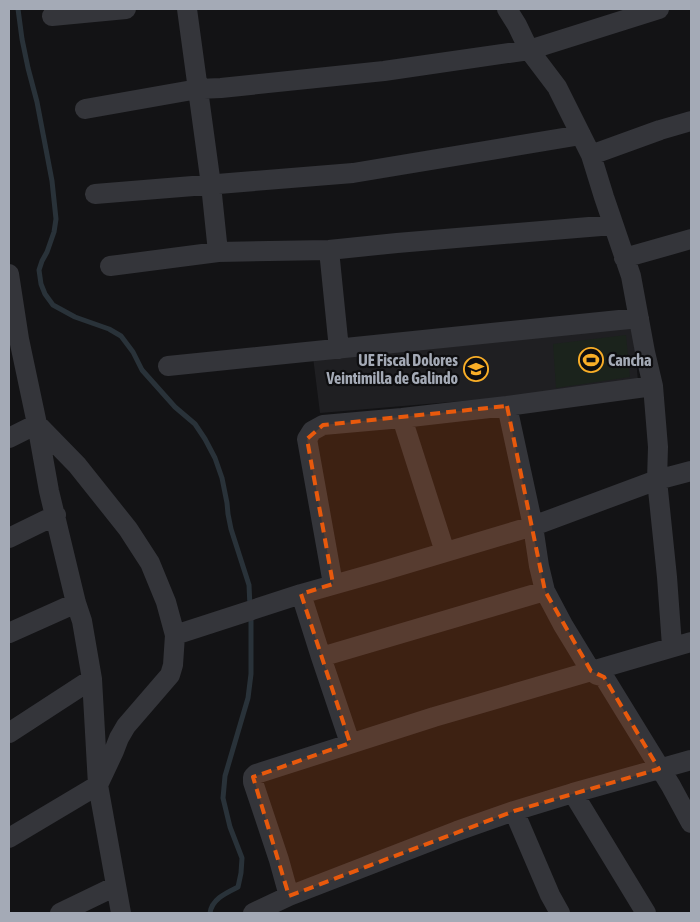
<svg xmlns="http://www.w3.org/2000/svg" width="700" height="922" font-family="'Asap Condensed',sans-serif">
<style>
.built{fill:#1f1f22}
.green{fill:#1b231c}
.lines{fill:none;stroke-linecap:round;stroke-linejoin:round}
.stream{stroke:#293239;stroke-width:5}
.minor{stroke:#34353a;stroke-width:20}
.marked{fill:#e8590c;fill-opacity:0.2;stroke:#e8590c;stroke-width:4;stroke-dasharray:10 6;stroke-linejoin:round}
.labels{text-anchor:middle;stroke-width:4.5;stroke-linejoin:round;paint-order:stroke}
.poi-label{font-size:16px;font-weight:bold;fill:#a4aab6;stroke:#0e0e10;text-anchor:end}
</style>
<rect width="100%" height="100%" fill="#131315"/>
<path class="built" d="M633 327 638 381 521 396 320 413 313 357Z"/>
<path class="green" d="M626 335 630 377 556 388 553 344Z"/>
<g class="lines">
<path class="stream" d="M18 9 22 39 28 68 37 102 52 181 56 219 54 232 47 252 42 261 39 270 41 284 45 294 53 305 75 317 109 329 121 336 133 352 142 370 175 407 195 424 205 439 215 458 222 478 227 503 228 514 231 529 249 585 250 607
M210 913C212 899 226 893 238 887L241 873 242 858 230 827 223 798 225 776 248 698 251 674V616"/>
<path class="minor" d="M187 9 211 185 218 252
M507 9 517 25 529 50 557 87 591 155 604 197 631 276 645 352 653 386 658 447 657 480 667 577 672 646
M52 16 126 9
M85 109 198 89 221 88 384 71 529 50 659 9
M591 155 660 130 691 121
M95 194 353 173 581 135
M329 250 339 349
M624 258 691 239
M110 266 218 252 329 250 397 243 613 225
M9 274 19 339 37 424 49 491 76 603 82 621 92 679 98 785 121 913
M168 366 639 318
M507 406 533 526 539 566 545 591 563 625 591 671 597 675 604 677 671 786 691 823
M402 418 445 552
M9 438 37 424 77 465 128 529 150 563 166 602 175 635 173 665 170 675 126 726 119 738 114 751 98 785 9 838
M9 538 56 515
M333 584 307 439 312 431 323 425 402 418 507 406 653 386
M9 633 76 603
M175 635 301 594
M321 657 545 591
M9 733 92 679
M350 743 321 657 301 594 379 572 533 526 657 480 691 471
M573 793 646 913
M514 811 550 895 560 913
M289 896 279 860 253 782V777L256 774 434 717 691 642
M60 913 116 886
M253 913 289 896 457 831 514 811 573 793 691 760"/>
</g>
<path class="marked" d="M507 406 545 591 591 671 604 677 659 769 514 811 289 896 253 777 350 743 301 594 333 584 307 439 323 425Z"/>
<defs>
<symbol id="stadium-ring" viewBox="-11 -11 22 22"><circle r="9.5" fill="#0e0e10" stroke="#f9ae27" stroke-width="1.5"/><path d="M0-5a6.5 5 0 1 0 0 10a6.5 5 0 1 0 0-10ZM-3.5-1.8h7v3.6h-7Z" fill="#f9ae27"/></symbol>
<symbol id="school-ring" viewBox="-11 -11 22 22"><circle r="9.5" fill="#0e0e10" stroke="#f9ae27" stroke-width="1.5"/><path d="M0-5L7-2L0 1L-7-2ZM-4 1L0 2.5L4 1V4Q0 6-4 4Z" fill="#f9ae27"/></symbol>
</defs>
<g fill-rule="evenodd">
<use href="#stadium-ring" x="577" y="346" width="28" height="28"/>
<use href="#school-ring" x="462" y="355" width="28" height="28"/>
</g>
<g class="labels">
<g class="poi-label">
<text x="458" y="366">UE Fiscal Dolores<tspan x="458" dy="18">Veintimilla de Galindo</tspan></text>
<text x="608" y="366" text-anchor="start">Cancha</text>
</g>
</g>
<rect width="700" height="922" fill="none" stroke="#a4aab6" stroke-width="20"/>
</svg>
